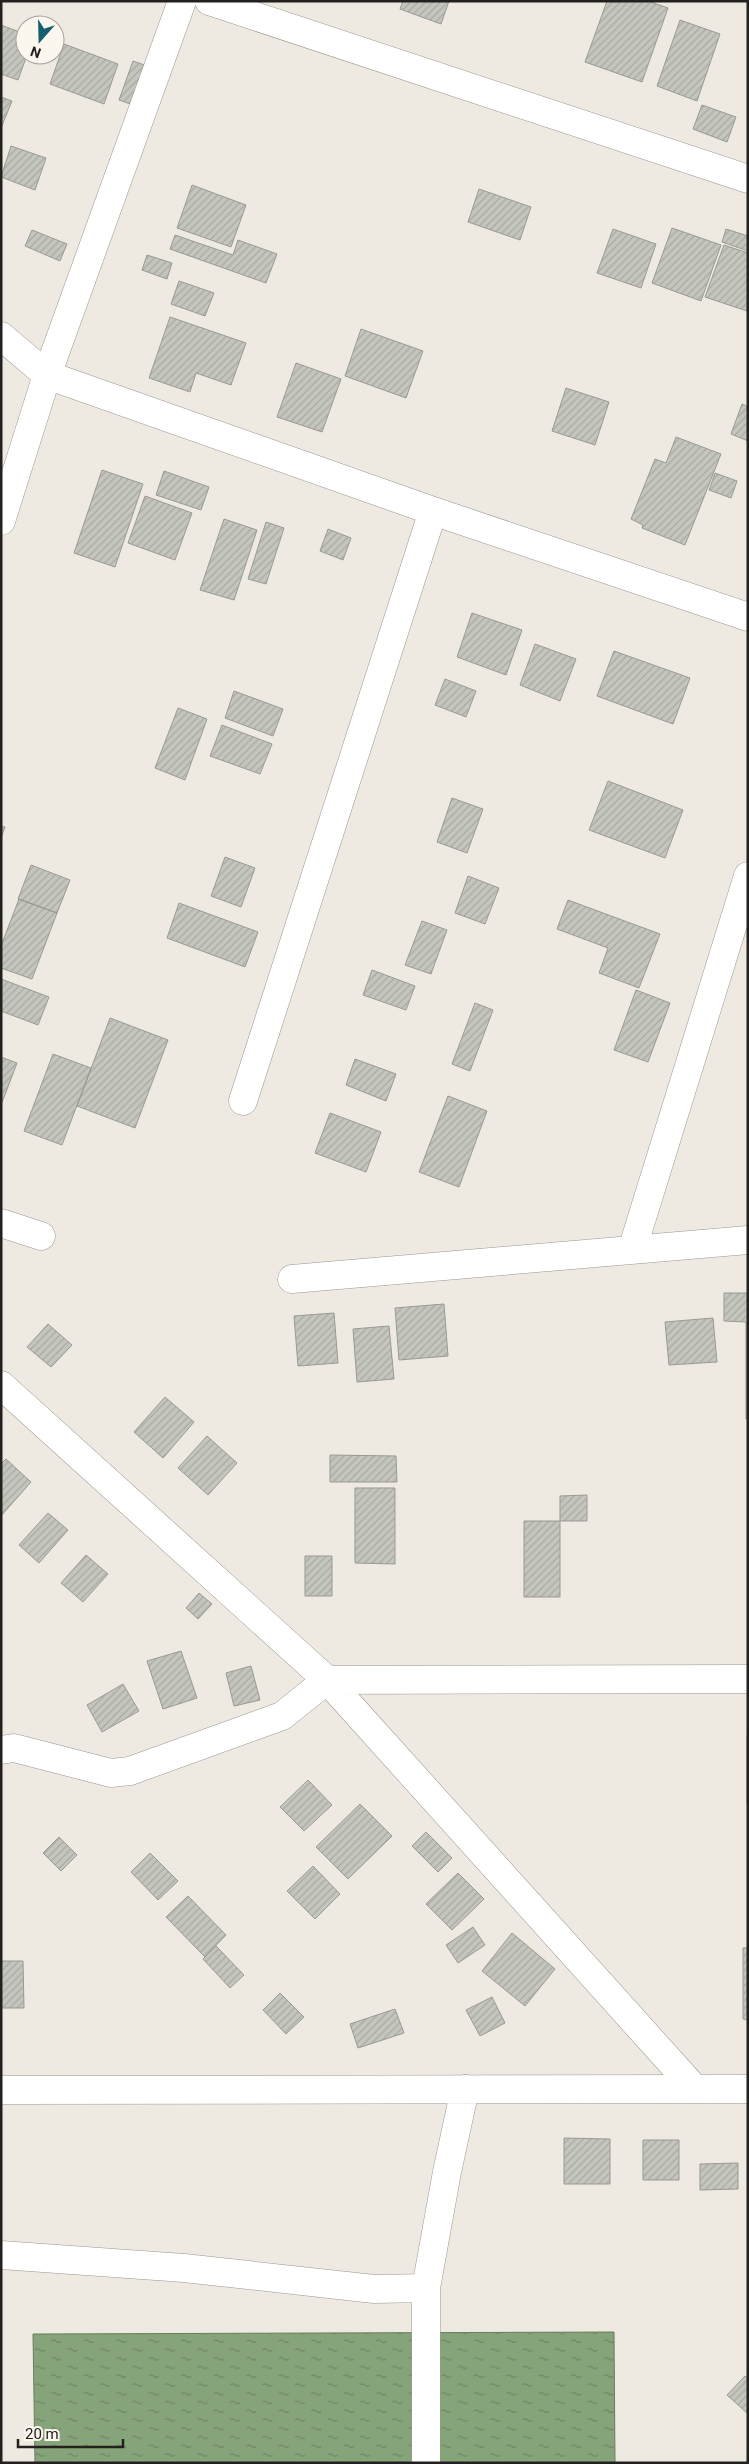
<svg xmlns="http://www.w3.org/2000/svg" width="749" height="2464" font-family="Roboto,sans-serif">
<style>
.water{fill:url(#water-ripples);stroke:#687d5f}
.building{fill:url(#building-hatch);stroke:#999a92}
.lines{fill:none;stroke-linecap:round;stroke-linejoin:round}
.minor-casing{stroke:#9b9790;stroke-width:29}
.minor{stroke:#fff;stroke-width:28}
</style>
<defs>
<pattern id="water-ripples" width="26" height="14" patternUnits="userSpaceOnUse" patternTransform="scale(1.25)"><rect width="26" height="14" fill="#86a47a"/><path d="M2 4q2-2 4 0t4 0M15 11q2-2 4 0t4 0" fill="none" stroke="#6d8563"/></pattern>
<pattern id="building-hatch" width="6" height="6" patternUnits="userSpaceOnUse" patternTransform="scale(1.25)"><rect width="6" height="6" fill="#c4c5bd"/><path d="M-1 1l2-2M0 6l6-6M5 7l2-2" fill="none" stroke="#a8a9a2"/></pattern>
</defs>
<rect width="100%" height="100%" fill="#eeeae2"/>
<path class="water" d="M614 2332 615 2463H35L33 2334Z"/>
<path class="building" d="M403 1H449L441 24 400 9Z
M607 1H648L668 8 642 82 585 62Z
M680 20 720 34 697 101 657 86Z
M1 25 25 34V55H27L18 80 1 74Z
M64 44 118 64 104 104 50 84Z
M133 61 150 67 136 106 119 100Z
M1 97 12 101 1 128Z
M702 105 736 117 727 142 693 129Z
M11 146 46 158 35 190 1 177Z
M192 185 246 205 231 247 177 228Z
M479 189 531 207 520 240 468 222Z
M672 228 721 245 701 301 652 283Z
M613 229 656 244 641 288 597 273Z
M726 229 748 236V251L722 242Z
M32 230 67 244 60 261 25 246Z
M175 235 233 255 238 240 277 254 266 283 170 249Z
M724 245 748 253 747 311 705 297Z
M147 255 172 263 167 279 142 270Z
M179 281 214 293 205 316 171 304Z
M170 317 246 343 231 385 196 373 190 392 149 378Z
M361 329 423 351 406 398 345 376Z
M296 363 341 379 322 432 277 417Z
M566 388 609 402 595 445 552 431Z
M742 404 748 407V441L731 434Z
M676 437 721 454 685 545 642 528 643 525 631 519 655 459 666 463Z
M102 470 143 484 115 567 74 553Z
M164 471 209 487 201 510 156 495Z
M715 473 737 481 731 498 709 490Z
M145 496 192 513 175 560 128 543Z
M224 519 257 530 234 600 200 590Z
M266 522 284 528 266 584 248 579Z
M328 529 351 538 343 560 320 551Z
M472 613 522 630 506 675 457 657Z
M535 644 576 659 560 701 520 685Z
M614 651 690 678 673 724 597 696Z
M445 679 476 691 466 717 435 705Z
M234 691 283 709 273 736 225 718Z
M178 708 207 719 185 780 155 768Z
M222 725 272 744 260 774 210 756Z
M608 781 683 810 665 858 589 830Z
M452 798 483 809 467 853 437 842Z
M1 826 5 827 1 838Z
M225 857 255 868 241 907 211 896Z
M31 865 70 880 57 913 18 899Z
M468 876 499 888 485 924 455 913Z
M19 899 57 913 32 979 1 968V946Z
M568 900 660 934 639 988 599 973 608 948 557 929Z
M179 903 258 932 245 967 167 938Z
M422 921 447 930 431 974 405 965Z
M372 970 415 986 406 1010 363 995Z
M1 979 49 997 38 1025 1 1011Z
M636 990 670 1003 648 1062 614 1050Z
M475 1003 493 1010 470 1071 452 1064Z
M110 1018 168 1040 135 1128 77 1106Z
M53 1054 91 1068 62 1145 24 1131Z
M1 1057 17 1063 1 1105Z
M355 1059 396 1074 386 1101 346 1085Z
M448 1096 487 1111 459 1187 419 1172Z
M330 1113 381 1132 366 1172 315 1153Z
M724 1293H748V1419H746V1322L724 1321Z
M444 1304 448 1356 399 1360 395 1308Z
M334 1313 338 1363 298 1366 294 1316Z
M713 1318 717 1362 669 1365 665 1322Z
M48 1324 72 1345 51 1367 27 1347Z
M389 1326 394 1379 357 1382 353 1329Z
M165 1397 194 1422 163 1458 134 1432Z
M207 1436 237 1463 208 1495 178 1468Z
M330 1455 396 1456 397 1482H330Z
M6 1459 31 1482 1 1516V1464Z
M355 1488H395V1564L355 1563Z
M587 1495V1521H560V1496Z
M48 1513 68 1530 39 1563 19 1545Z
M524 1521H560V1597H524Z
M86 1555 108 1574 83 1602 61 1583Z
M305 1556H332V1596H305Z
M199 1593 212 1604 198 1619 186 1608Z
M181 1651 197 1698 163 1709 147 1661Z
M251 1666 260 1700 234 1706 226 1673Z
M123 1684 139 1711 102 1732 87 1705Z
M747 1735H748V1803H747Z
M308 1780 332 1805 304 1831 280 1807Z
M360 1804 392 1836 348 1879 316 1847Z
M426 1832 452 1858 438 1872 412 1846Z
M59 1837 77 1855 61 1871 43 1853Z
M150 1853 178 1881 158 1900 131 1872Z
M313 1866 340 1894 315 1919 287 1891Z
M458 1873 484 1899 452 1930 426 1904Z
M188 1896 226 1935 205 1957 166 1917Z
M473 1927 485 1945 458 1963 446 1945Z
M512 1933 555 1969 525 2006 482 1971Z
M216 1946 244 1975 230 1988 203 1959Z
M743 1948H748V2020L743 2019Z
M1 1961H23L24 2008H1Z
M280 1993 304 2017 286 2034 263 2010Z
M492 1997 505 2023 480 2036 466 2010Z
M395 2009 404 2033 358 2048 350 2024Z
M564 2138 610 2139V2184H564Z
M643 2140H679V2180H643Z
M738 2163V2189L700 2190V2164Z
M745 2376 748 2378V2414L727 2395Z"/>
<g class="lines">
<defs>
<path id="minor" d="M209 1 748 179
M1 336 47 375 433 511 748 617
M1 521 47 375 182 1
M243 1101 433 511
M1 1223 41 1236
M632 1250 748 876
M292 1279 748 1240
M1 1385 327 1680 695 2089
M1 1750 14 1748 111 1773 130 1771 282 1716 327 1680 748 1679
M1 2090 748 2089
M1 2255 184 2268 374 2289 426 2288 447 2172 465 2089
M426 2288V2463"/>
</defs>
<use href="#minor" class="minor-casing"/>
<use href="#minor" class="minor"/>
</g>
<rect width="749" height="2464" fill="none" stroke="#23211f" stroke-width="5"/>
<g transform="translate(40 40) rotate(200)"><circle r="24" fill="#fbf7ef" stroke="#a5a19c"/>
<path d="M0-4L9 19L0 12L-9 19Z" fill="#165f6e"/>
<text y="-8" font-size="14" font-weight="bold" text-anchor="middle" fill="#23211f">N</text>
</g>
<path d="M18 2439v8h105v-8" fill="none" stroke="#23211f" stroke-width="2.5"/>
<text x="25" y="2439" font-size="15" fill="#23211f" stroke="#fbf7ef" stroke-width="4" paint-order="stroke">20 m</text>
</svg>
